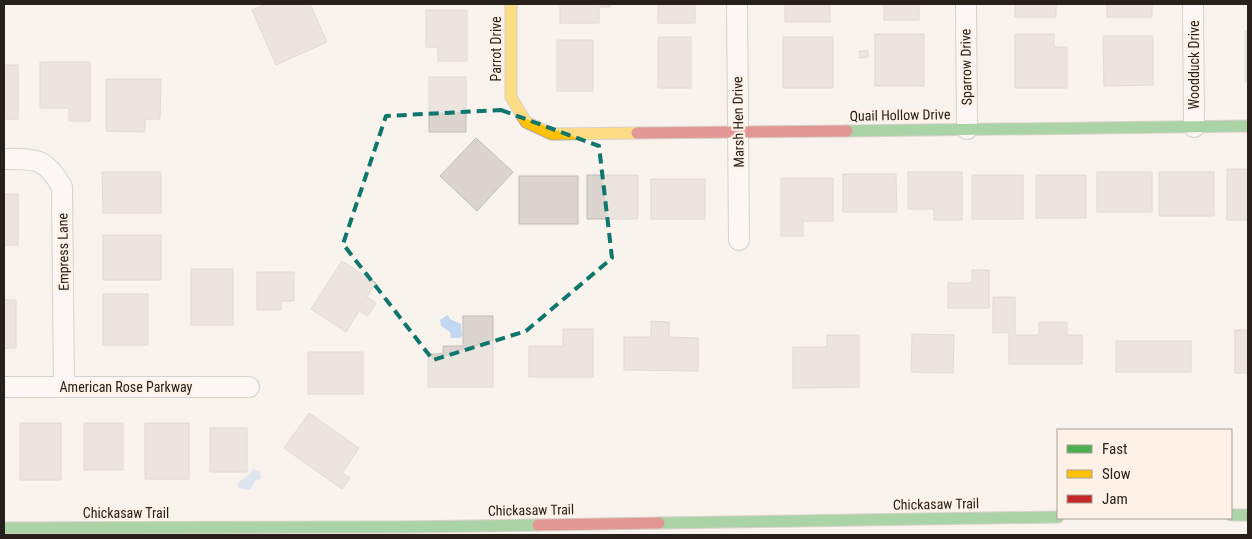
<svg xmlns="http://www.w3.org/2000/svg" width="1252" height="539" font-family="'Roboto Condensed',sans-serif">
<style>
.water{fill:#c2d7f2}
.building{fill:#dcd5cf;stroke:#c1bbb6}
.lines{fill:none;stroke-linecap:round;stroke-linejoin:round}
.street-casing{stroke:#afa8a3;stroke-width:22}
.fast-casing{stroke:#afa8a3;stroke-width:13}
.slow-casing{stroke:#afa8a3;stroke-width:13}
.jam-casing{stroke:#afa8a3;stroke-width:13}
.street{stroke:#fefdfc;stroke-width:20}
.fast{stroke:#4caf50;stroke-width:11}
.slow{stroke:#ffc107;stroke-width:11}
.jam{stroke:#c62828;stroke-width:11}
.marked{fill:none;stroke:#0f766e;stroke-width:4;stroke-dasharray:10 6;stroke-linejoin:round}
.labels{text-anchor:middle;stroke-width:4.5;stroke-linejoin:round;paint-order:stroke}
.street-label{font-size:14px;fill:#28211b;stroke:#fef2e8}
</style>
<rect width="100%" height="100%" fill="#f9f3ed"/>
<path class="water" d="M448 315 450 319 461 324 462 336 460 338H451L450 332 441 326 440 320Z
M253 469 260 471 261 479 256 480 250 490 238 488V482L249 475Z"/>
<path class="building" d="M266 4H310L327 42 276 65 252 10Z
M560 4H610V7H599V23H560Z
M658 4H695V23H658Z
M785 4H830V22H785Z
M884 4H919V20H884Z
M1015 4H1056V17H1015Z
M1107 4H1152V17H1107Z
M426 10H467V61H438V47H426Z
M1245 31H1248V82H1245Z
M875 34H924V86H875Z
M1015 34H1054V47H1067V88H1015Z
M1103 36H1153V85L1104 86Z
M658 37H691V88H658Z
M783 37H833V88H783Z
M557 40H593V91H557Z
M859 51H868V57L860 58Z
M40 62H90V121H69V108H40Z
M4 65H18V119H4Z
M429 77H466V132H429Z
M106 79H161L160 119H145V132L106 131Z
M476 138 513 172 477 211 440 176Z
M1227 169H1248V220H1227Z
M102 172H161V213H103Z
M908 172H962V220H934V209H908Z
M1097 172H1152V212H1097Z
M1159 172H1214V216H1159Z
M843 174H896L897 212H843Z
M587 175H638V219H587Z
M972 175H1023V219H972Z
M1036 175H1086V218H1036Z
M519 176H578V224H519Z
M781 178H833V221H803V236H781Z
M651 179H705V219H651Z
M4 194H18V245H4Z
M103 235H161V280H103Z
M342 261 376 283 367 297 376 303 368 316 359 311 346 332 311 309Z
M191 269H233V325H191Z
M972 270H989V308H948V283H972Z
M257 272H294V301H281V310H257Z
M103 294H148V345H103Z
M993 297H1015V335H1039V322H1067V335H1082V364H1009V332L993 333Z
M4 300H16V348H4Z
M463 316H493V387H428V354H443V346H463Z
M651 321 669 322V337L698 338V371L624 370V337H651Z
M563 329H593V377H529V346H563Z
M1235 330H1248V373H1235Z
M912 334 954 335 953 373 911 372Z
M827 335H859V387L793 388V347H827Z
M1116 341H1191V372H1116Z
M308 352H363V394H308Z
M309 413 359 448 342 473 350 478 342 489 284 448Z
M20 423H61V480H20Z
M84 423H123V470H84Z
M145 423H189V479H145Z
M210 428H247V472H210Z"/>
<g class="lines">
<defs>
<path id="street" d="M737 4 739 240
M966 4 967 129
M1193 4 1194 127
M4 159C36 159 45 157 62 187L64 387
M4 387H249"/>
<path id="fast" d="M847 131 1248 126
M1231 515H1248
M659 523 1058 517
M4 528 401 527 538 525"/>
<path id="slow" d="M511 4V97L526 122 552 134 637 133"/>
<path id="jam" d="M637 133 847 131
M538 525 659 523"/>
</defs>
<use href="#street" class="street-casing"/>
<use href="#fast" class="fast-casing"/>
<use href="#slow" class="slow-casing"/>
<use href="#jam" class="jam-casing"/>
<use href="#street" class="street"/>
<use href="#fast" class="fast"/>
<use href="#slow" class="slow"/>
<use href="#jam" class="jam"/>
</g>
<path d="M0 0H1252V539H0ZM501 110 599 146 612 258 526 331 433 360 343 244 386 116Z" fill="#f9f3ed" fill-opacity=".55" fill-rule="evenodd"/>
<path class="marked" d="M501 110 599 146 612 258 526 331 433 360 343 244 386 116Z"/>
<g class="labels">
<g class="street-label">
<text transform="translate(496 49) rotate(-90)" y="5">Parrot Drive</text>
<text transform="translate(1194 65) rotate(-90)" y="5">Woodduck Drive</text>
<text transform="translate(966 67) rotate(-91)" y="5">Sparrow Drive</text>
<text transform="translate(900 115) rotate(-1)" y="5">Quail Hollow Drive</text>
<text transform="translate(738 122) rotate(-91)" y="5">Marsh Hen Drive</text>
<text transform="translate(63 252) rotate(-91)" y="5">Empress Lane</text>
<text x="126" y="392">American Rose Parkway</text>
<text transform="translate(936 504) rotate(-1)" y="5">Chickasaw Trail</text>
<text transform="translate(531 510) rotate(-1)" y="5">Chickasaw Trail</text>
<text x="126" y="518">Chickasaw Trail</text>
</g>
</g>
<rect width="1252" height="539" fill="none" stroke="#28211b" stroke-width="10"/>
<rect x="1057" y="429" width="175" height="90" fill="#fef2e8" stroke="#a89e96"/>
<rect x="1067" y="445" width="25" height="8" fill="#4caf50" stroke="#a89e96"/>
<text x="1102" y="454" font-size="15" fill="#28211b">Fast</text>
<rect x="1067" y="470" width="25" height="8" fill="#ffc107" stroke="#a89e96"/>
<text x="1102" y="479" font-size="15" fill="#28211b">Slow</text>
<rect x="1067" y="495" width="25" height="8" fill="#c62828" stroke="#a89e96"/>
<text x="1102" y="504" font-size="15" fill="#28211b">Jam</text>
</svg>
